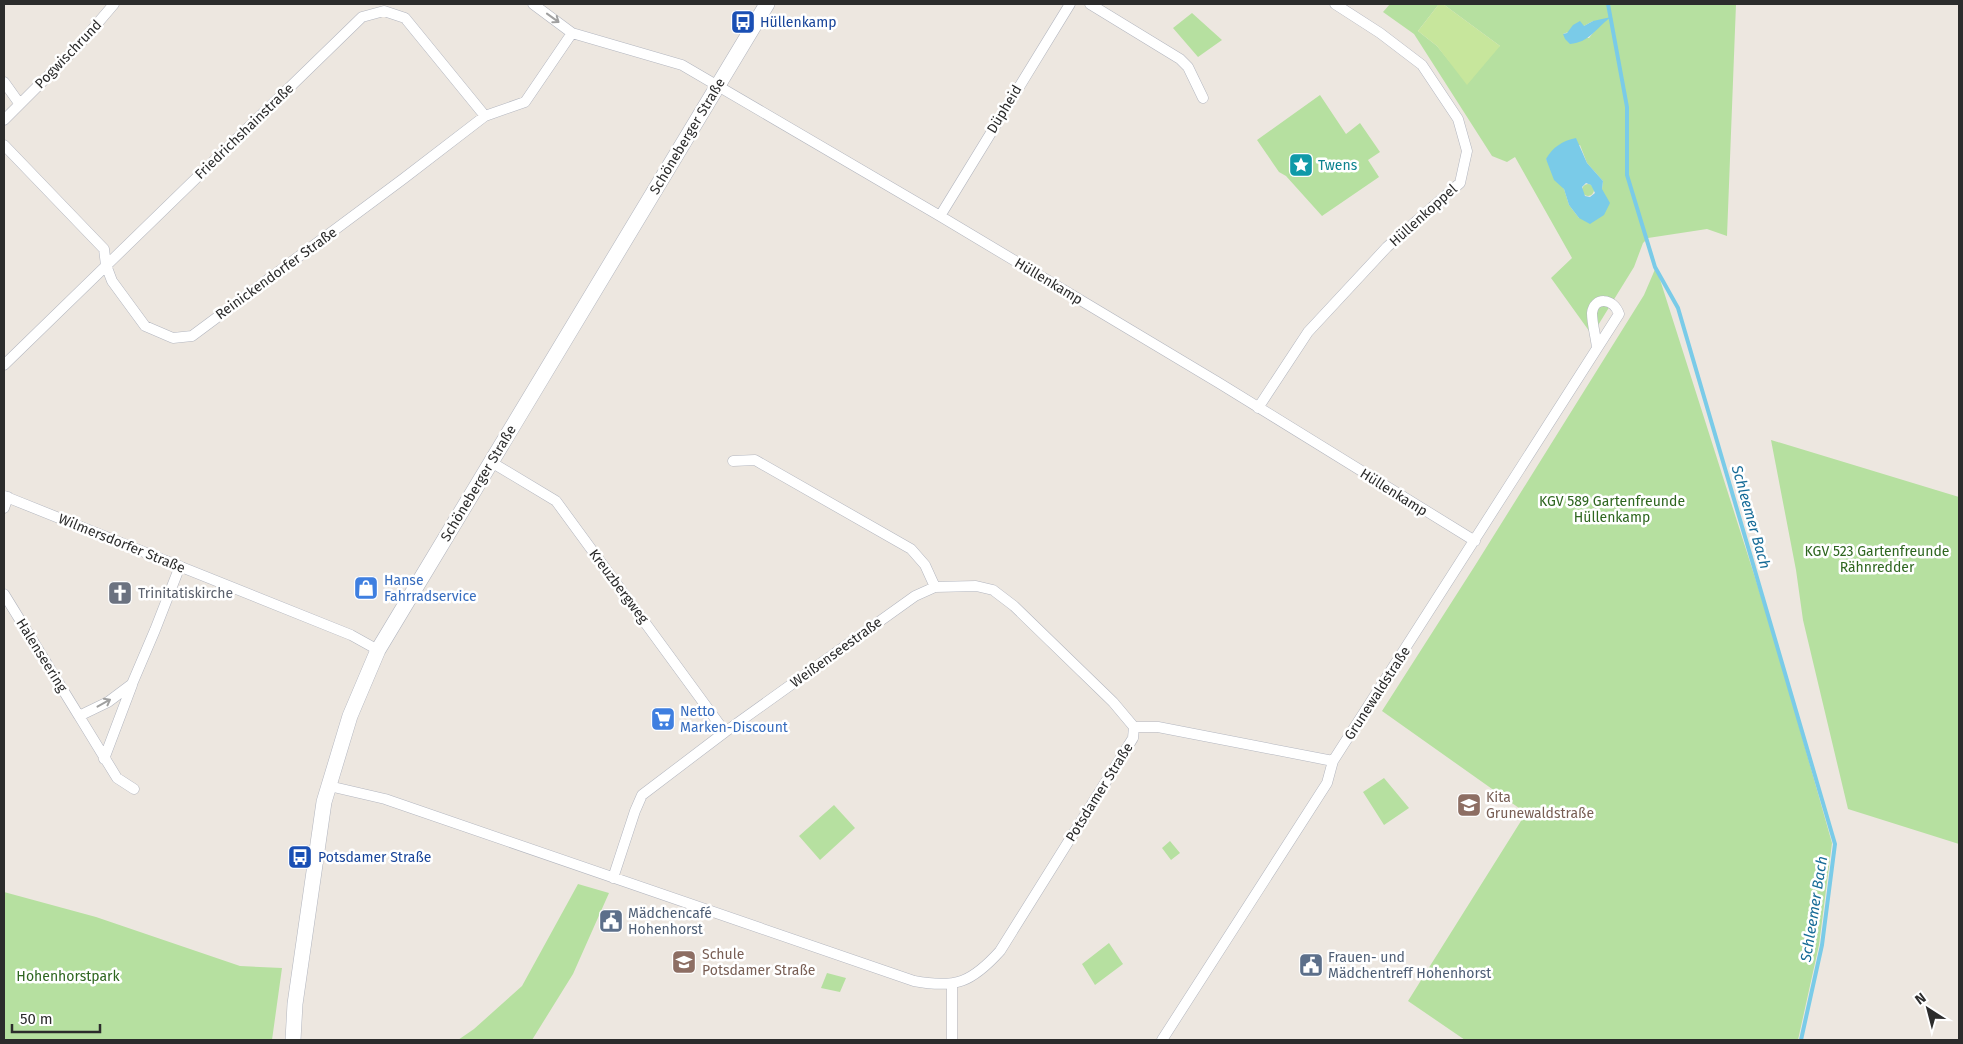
<svg xmlns="http://www.w3.org/2000/svg" width="1963" height="1044" font-family="'Fira Sans',sans-serif">
<style>
.green{fill:#b6e0a0;fill-rule:evenodd}
.pitch{fill:#c7e69c}
.water{fill:#7acbe8;fill-rule:evenodd}
.lines{fill:none;stroke-linecap:round;stroke-linejoin:round}
.stream{stroke:#7acbe8;stroke-width:4}
.street-casing{stroke:#b3b6bf;stroke-width:11}
.secondary-casing{stroke:#b3b6bf;stroke-width:16}
.street{stroke:#fff;stroke-width:10}
.secondary{stroke:#fff;stroke-width:15}
.oneway{stroke:#a0a0a0}
.labels{text-anchor:middle;stroke-width:5;stroke-linejoin:round;paint-order:stroke}
.transit-label{font-size:14px;fill:#164399;stroke:#fff;text-anchor:start}
.street-label{font-size:14px;fill:#2c2c2c;stroke:#fff}
.culture-label{font-size:14px;fill:#0d838f;stroke:#fff;text-anchor:start}
.park-label{font-size:14px;fill:#2e661f;stroke:#fff}
.shop-label{font-size:14px;fill:#366cbe;stroke:#fff;text-anchor:start}
.worship-label{font-size:14px;fill:#5b616d;stroke:#fff;text-anchor:start}
.education-label{font-size:14px;fill:#785e54;stroke:#fff;text-anchor:start}
.service-label{font-size:14px;fill:#4e5e75;stroke:#fff;text-anchor:start}
.water-label{font-size:15px;font-style:italic;fill:#166b97;stroke:#fff}
</style>
<rect width="100%" height="100%" fill="#ede7e0"/>
<path class="green" d="M1390 4H1439L1418 31 1437 46 1450 62 1500 46 1443 4H1736L1727 236 1707 229 1648 238 1643 243 1634 267 1592 335 1551 278 1572 258 1515 157 1507 162 1492 156 1414 34 1383 12ZM1593 21 1596 29 1589 38 1563 34 1584 26ZM1580 145 1587 163 1603 181 1602 189 1579 218 1569 205 1564 189 1546 159Z
M1192 13 1222 40 1198 57 1173 28Z
M1320 95 1346 134 1360 123 1380 152 1368 160 1379 177 1322 216 1286 176 1279 172 1257 140Z
M1582 190a6 6 0 1 1 12 0a6 6 0 1 1-12 0Z
M1656 267 1773 634 1832 843 1819 945 1798 1040H1465L1408 1001 1526 813 1382 711 1476 564 1644 295Z
M1771 440 1959 497V844L1848 809 1803 620 1796 570Z
M1384 778 1409 808 1384 825 1363 792Z
M834 805 855 828 820 860 799 836Z
M1170 841 1180 853 1171 860 1162 848Z
M578 884 609 893 573 974 532 1040H458L474 1029 522 986Z
M4 892 96 917 240 966 282 968 272 1040H4Z
M1109 943 1123 964 1095 985 1082 964Z
M827 973 846 978 840 992 821 988Z"/>
<path class="pitch" d="M1439 4H1443L1500 46 1467 85 1437 46 1418 31Z"/>
<path class="water" d="M1611 17C1595 29 1590 42 1570 44L1565 39 1563 34 1567 33 1573 25 1580 21 1584 26 1593 21Z
M1576 138 1587 163 1603 181 1602 189 1610 203 1604 215 1590 224 1579 218 1569 205 1564 189 1554 180 1546 159C1553 147 1562 141 1576 138ZM1586 183 1591 185 1595 193 1590 197 1585 196 1582 187Z"/>
<g class="lines">
<path class="stream" d="M1608 4 1627 107V175L1655 267 1678 308 1835 844 1822 945 1801 1040"/>
<defs>
<path id="street" d="M533 4 572 33 682 65 940 216 1219 383 1475 541
M1090 4 1180 59 1188 67 1203 98
M4 82 19 103
M4 120 79 45 114 4
M4 145 104 249 106 265 112 281 145 326 173 338 192 336 403 179 485 116 525 102 572 33
M940 216 1070 4
M4 365 362 17 384 11 405 18 485 116
M1258 408 1308 332 1387 247 1460 183 1467 151 1458 119 1422 65 1380 33 1335 4
M733 461 755 460 911 549 925 565 935 587
M491 462 556 501 725 732
M4 496 351 635 378 650
M4 508 8 497
M4 594 79 716 108 702 132 684 155 630 180 566
M79 716 117 778 134 789
M104 759 132 685
M329 786 385 799 914 981C956 989 972 982 1000 951L1125 751 1133 738 1134 727H1158L1333 761
M613 878 635 811 642 795 725 732 915 596 935 587 976 586 993 590 1014 606 1113 702 1134 727
M952 985V1040
M1162 1040 1327 783 1333 761 1619 314C1613 297 1594 297 1592 313 1592 324 1596 337 1597 348"/>
<path id="secondary" d="M293 1040 295 1004 324 802 350 716 378 650 767 4"/>
</defs>
<use href="#street" class="street-casing"/>
<use href="#secondary" class="secondary-casing"/>
<use href="#street" class="street"/>
<use href="#secondary" class="secondary"/>
</g>
<defs><path id="oneway-shaft" d="M-6 0H5M1.5-3L5.5 0L1.5 3" fill="none" stroke-width="1.6" stroke-linecap="round" stroke-linejoin="round" transform="scale(1.25)"/></defs>
<g class="oneway">
<use href="#oneway-shaft" transform="translate(553 18) rotate(36)"/>
<use href="#oneway-shaft" transform="translate(104 703) rotate(-29)"/>
</g>
<defs>
<symbol id="bus-square" viewBox="-11 -11 22 22"><rect x="-9" y="-9" width="18" height="18" rx="4" fill="#1a4fb4" stroke="#fff"/><path d="M-5-6H5V4H4V6H2V4H-2V6H-4V4H-5ZM-3.5-4V0h7V-4ZM-3.5 1.2v1.5H-2V1.2ZM2 1.2v1.5H3.5V1.2Z" fill="#fff"/></symbol>
<symbol id="sight-square" viewBox="-11 -11 22 22"><rect x="-9" y="-9" width="18" height="18" rx="4" fill="#0f9aa8" stroke="#fff"/><path d="M0-6L1.8-2.2L6-1.7L2.9 1.2L3.7 5.4L0 3.3L-3.7 5.4L-2.9 1.2L-6-1.7L-1.8-2.2Z" fill="#fff"/></symbol>
<symbol id="shop-square" viewBox="-11 -11 22 22"><rect x="-9" y="-9" width="18" height="18" rx="4" fill="#3f7fe0" stroke="#fff"/><path d="M-5-2.5h2.3a2.7 3.5 0 0 1 5.4 0H5L5.5 6h-11ZM-1.5-2.5h3a1.5 2.3 0 0 0-3 0Z" fill="#fff"/></symbol>
<symbol id="church-square" viewBox="-11 -11 22 22"><rect x="-9" y="-9" width="18" height="18" rx="4" fill="#6b7280" stroke="#fff"/><path d="M-1.2-6h2.4v3.5h3.3v2.4h-3.3V6h-2.4V-.1h-3.3v-2.4h3.3Z" fill="#fff"/></symbol>
<symbol id="supermarket-square" viewBox="-11 -11 22 22"><rect x="-9" y="-9" width="18" height="18" rx="4" fill="#3f7fe0" stroke="#fff"/><path d="M-6-5.5h2.5l.6 2H6L4.5 2H-2.5L-4.4-4H-6ZM-1.5 3.2a1.3 1.3 0 1 0 .1 0ZM3 3.2a1.3 1.3 0 1 0 .1 0Z" fill="#fff"/></symbol>
<symbol id="school-square" viewBox="-11 -11 22 22"><rect x="-9" y="-9" width="18" height="18" rx="4" fill="#8d6e63" stroke="#fff"/><path d="M0-5L7-2L0 1L-7-2ZM-4 1L0 2.5L4 1V4Q0 6-4 4Z" fill="#fff"/></symbol>
<symbol id="civic-square" viewBox="-11 -11 22 22"><rect x="-9" y="-9" width="18" height="18" rx="4" fill="#5c6f8a" stroke="#fff"/><path d="M-.6-6.5H3V-4.5H.6V-3L4-1V1h2V6H-6V1h2V-1L-.6-3ZM-1.2 2.5V6h2.4V2.5Z" fill="#fff"/></symbol>
</defs>
<g fill-rule="evenodd">
<use href="#bus-square" x="729" y="8" width="28" height="28"/>
<use href="#sight-square" x="1287" y="151" width="28" height="28"/>
<use href="#shop-square" x="352" y="574" width="28" height="28"/>
<use href="#church-square" x="106" y="579" width="28" height="28"/>
<use href="#supermarket-square" x="649" y="705" width="28" height="28"/>
<use href="#school-square" x="1455" y="791" width="28" height="28"/>
<use href="#bus-square" x="286" y="843" width="28" height="28"/>
<use href="#civic-square" x="597" y="907" width="28" height="28"/>
<use href="#school-square" x="670" y="948" width="28" height="28"/>
<use href="#civic-square" x="1297" y="951" width="28" height="28"/>
</g>
<g class="labels">
<g class="transit-label">
<text x="760" y="27">Hüllenkamp</text>
<text x="318" y="862">Potsdamer Straße</text>
</g>
<g class="street-label">
<text transform="translate(68 54) rotate(-46)" y="5">Pogwischrund</text>
<text transform="translate(1004 109) rotate(-59)" y="5">Düpheid</text>
<text transform="translate(244 131) rotate(-44)" y="5">Friedrichshainstraße</text>
<text transform="translate(687 136) rotate(-59)" y="5">Schöneberger Straße</text>
<text transform="translate(1423 215) rotate(-42)" y="5">Hüllenkoppel</text>
<text transform="translate(276 273) rotate(-36)" y="5">Reinickendorfer Straße</text>
<text transform="translate(1049 281) rotate(31)" y="5">Hüllenkamp</text>
<text transform="translate(478 483) rotate(-59)" y="5">Schöneberger Straße</text>
<text transform="translate(1394 492) rotate(32)" y="5">Hüllenkamp</text>
<text transform="translate(122 543) rotate(22)" y="5">Wilmersdorfer Straße</text>
<text transform="translate(619 586) rotate(53)" y="5">Kreuzbergweg</text>
<text transform="translate(836 652) rotate(-36)" y="5">Weißenseestraße</text>
<text transform="translate(42 655) rotate(58)" y="5">Halenseering</text>
<text transform="translate(1377 693) rotate(-57)" y="5">Grunewaldstraße</text>
<text transform="translate(1099 792) rotate(-58)" y="5">Potsdamer Straße</text>
</g>
<g class="culture-label">
<text x="1318" y="170">Twens</text>
</g>
<g class="park-label">
<text x="1612" y="506">KGV 589 Gartenfreunde<tspan x="1612" dy="16">Hüllenkamp</tspan></text>
<text x="1877" y="556">KGV 523 Gartenfreunde<tspan x="1877" dy="16">Rähnredder</tspan></text>
<text x="68" y="981">Hohenhorstpark</text>
</g>
<g class="shop-label">
<text x="384" y="585">Hanse<tspan x="384" dy="16">Fahrradservice</tspan></text>
<text x="680" y="716">Netto<tspan x="680" dy="16">Marken-Discount</tspan></text>
</g>
<g class="worship-label">
<text x="138" y="598">Trinitatiskirche</text>
</g>
<g class="education-label">
<text x="1486" y="802">Kita<tspan x="1486" dy="16">Grunewaldstraße</tspan></text>
<text x="702" y="959">Schule<tspan x="702" dy="16">Potsdamer Straße</tspan></text>
</g>
<g class="service-label">
<text x="628" y="918">Mädchencafé<tspan x="628" dy="16">Hohenhorst</tspan></text>
<text x="1328" y="962">Frauen- und<tspan x="1328" dy="16">Mädchentreff Hohenhorst</tspan></text>
</g>
<g class="water-label">
<text transform="translate(1751 517) rotate(74)" y="5">Schleemer Bach</text>
<text transform="translate(1814 909) rotate(-81)" y="5">Schleemer Bach</text>
</g>
</g>
<rect width="1963" height="1044" fill="none" stroke="#2c2c2c" stroke-width="10"/>
<g transform="translate(1928 1009) rotate(324)" stroke="#ffffff" stroke-width="4" paint-order="stroke">
<path d="M0-4L9 19L0 12L-9 19Z" fill="#2c2c2c"/>
<text y="-8" font-size="14" font-weight="bold" text-anchor="middle" fill="#2c2c2c">N</text>
</g>
<path d="M12 1024v8h88v-8" fill="none" stroke="#2c2c2c" stroke-width="2.5"/>
<text x="20" y="1024" font-size="15" fill="#2c2c2c" stroke="#ffffff" stroke-width="4" paint-order="stroke">50 m</text>
</svg>
